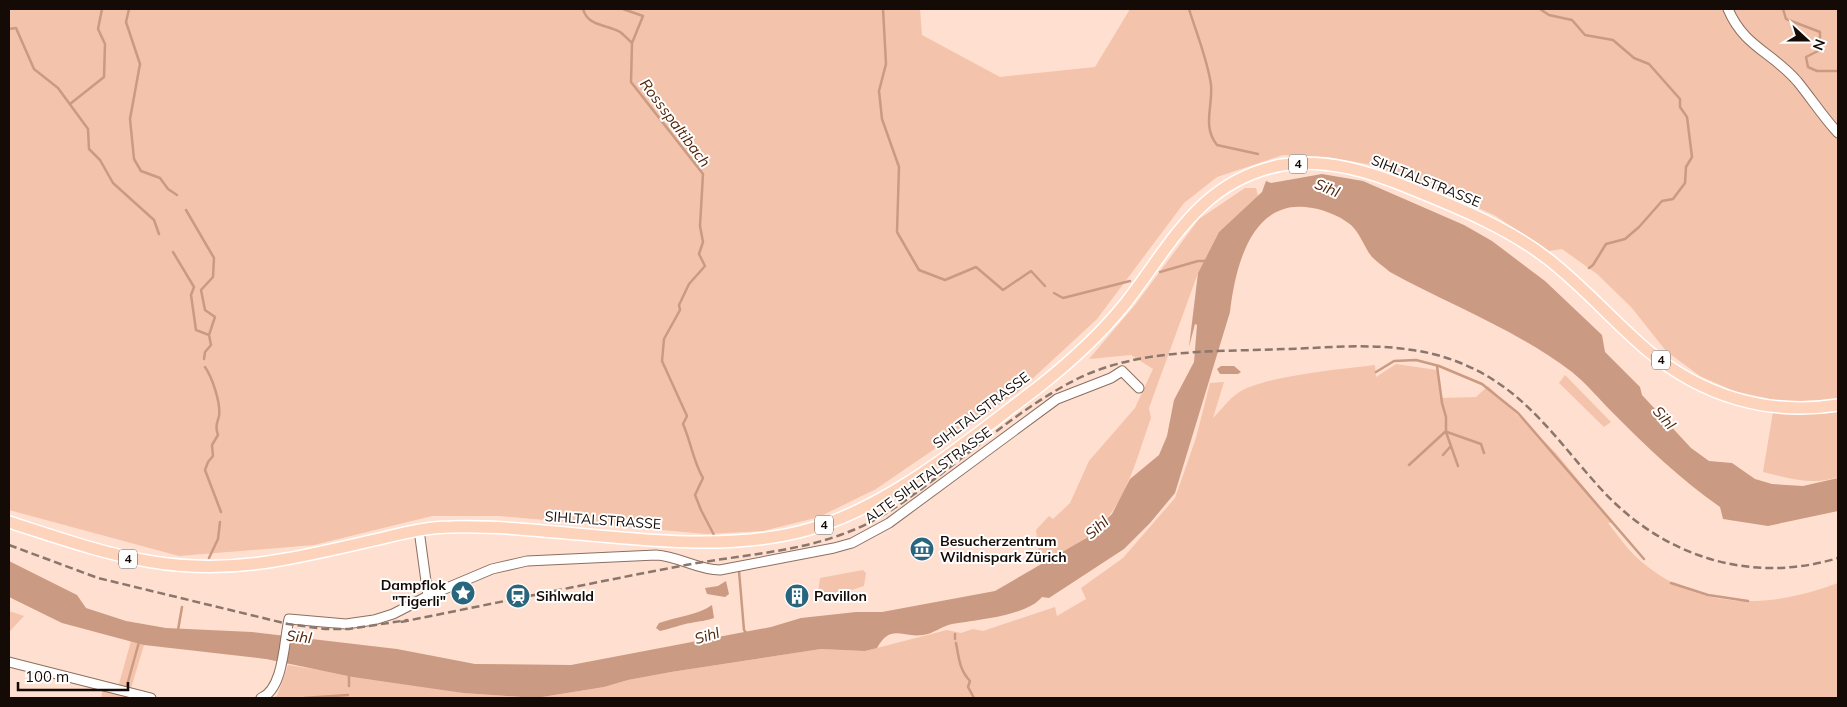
<svg xmlns="http://www.w3.org/2000/svg" width="1847" height="707" font-family="Mulish,sans-serif">
<style>
.green{fill:#f4c3ab}
.water{fill:#cb9a82}
.lines{fill:none;stroke-linecap:round;stroke-linejoin:round}
.stream{stroke:#cb9a82;stroke-width:2.5}
.minor-casing{stroke:#8c6f61;stroke-width:11}
.major-casing{stroke:#fff;stroke-width:14}
.minor{stroke:#fff;stroke-width:9}
.major{stroke:#fed3bc;stroke-width:11}
.rail{stroke:#8b766c;stroke-width:2.5;stroke-dasharray:8 4;stroke-linecap:butt}
.labels{text-anchor:middle;stroke-width:4;stroke-linejoin:round;paint-order:stroke}
.shield{fill:#fff;stroke:#5a5451;stroke-width:1}
.shield-label{font-size:12px;font-weight:bold;fill:#140a06}
.street-label{font-size:14px;fill:#140a06;stroke:#fff}
.poi-label{font-size:14px;font-weight:bold;fill:#140a06;stroke:#fff;text-anchor:start}
.water-label{font-size:15px;font-style:italic;fill:#522408;stroke:#fff}
</style>
<rect width="100%" height="100%" fill="#ffdfcf"/>
<path class="green" d="M9 9H920L922 35 1000 77 1095 67 1130 9H1838V477C1814 486 1788 478 1763 472L1775 400 1734 391 1700 376 1666 351 1632 308 1597 274 1562 249 1549 251 1494 215 1428 186 1367 164 1328 157 1283 155 1217 177 1184 203 1097 319 1018 392 876 489 819 517 763 531 707 534 499 516H432L314 545 179 556 9 510Z
M1245 188H1256L1258 196 1219 232 1198 273 1149 408 1151 418C1136 459 1125 511 1087 537 1072 547 1056 555 1040 564L1036 530 1049 516 1053 519 1070 503 1089 461 1135 408 1153 369 1131 355 1089 359 1135 305 1199 219Z
M1396 364 1437 370 1440 398 1476 397 1488 386 1556 453 1611 520V523H1608C1617 534 1625 546 1635 556 1694 611 1767 610 1838 583V698H270L277 696 288 665 463 693 536 698 604 687 628 680 671 672 821 649 865 651 947 630 961 633 973 629 983 631 1055 607 1057 616 1086 599 1081 588 1123 558 1175 498 1196 438 1210 383 1224 382 1213 418C1221 410 1229 399 1238 393 1263 376 1343 369 1375 365L1376 377Z
M1565 375 1611 422 1604 427 1559 383Z
M863 570 866 573 864 586 839 594 818 593 820 578Z
M9 611 24 616 9 632Z
M131 641 144 645 129 695 140 698H101L103 688 117 691Z"/>
<path class="water" d="M1322 174 1363 181 1464 225 1492 241 1545 281 1602 335 1605 352 1640 387 1642 395 1691 448 1709 461 1732 463 1755 479 1772 484 1803 486 1838 478V511L1768 526 1723 519 1720 507C1681 480 1646 446 1612 412 1599 399 1587 384 1572 372 1517 330 1450 305 1390 272 1384 267 1377 262 1372 257 1364 247 1360 233 1351 225 1339 215 1320 208 1305 207 1250 202 1235 269 1230 312L1175 493 1150 523 1124 549 1049 598 1042 597C1027 616 975 620 952 624 942 626 933 634 923 635 901 638 891 623 877 648L865 651 821 649 671 672 628 680 604 687 536 698 463 693 353 677 266 659 144 645 62 623 9 597V561L77 595 86 608 126 621 166 628 252 632 397 649 475 664 571 665 771 627 801 618 856 612H882L995 591 1088 537 1112 514 1130 479 1159 455 1167 436 1174 400 1194 362 1197 325 1195 324 1189 347 1198 273 1219 232 1262 192 1266 181 1271 183Z
M1221 366H1234L1241 372 1238 374H1220L1217 369Z
M726 581 729 594 725 597 707 594 705 588 718 586Z
M712 605 714 618C706 621 700 621 691 623 681 624 671 629 660 631L656 628 659 623C676 617 698 615 712 605Z"/>
<g class="lines">
<path class="stream" d="M129 9 126 22 140 64 130 119 134 159 141 171 160 178 168 189 177 195
M583 9C588 27 607 24 620 32 624 35 628 39 632 43
M623 9 643 16 632 43 631 82 703 174 700 226 703 242 699 254 705 266 689 284 679 305 680 310 664 339 662 361 687 416 683 424C691 442 693 461 703 478L695 495 701 510 714 535
M883 9 886 64 879 91 882 119 899 167 897 232 919 270 945 280 976 267 1003 290 1031 271 1045 286
M1189 9C1196 32 1208 61 1211 85 1213 107 1202 126 1217 145L1258 154
M1540 9 1549 15 1572 20 1585 35 1613 40 1634 58 1649 64 1680 99V107L1687 117 1692 157 1686 167 1685 183 1673 199 1662 201 1639 227 1625 239 1606 244 1593 265 1589 268
M1783 9 1786 19 1820 32V50L1806 57 1808 67 1817 71H1838
M9 29 16 28 34 69 58 88 88 129 89 149 100 160 113 183 154 220 159 234
M70 104 104 77 105 44 98 29 102 9
M186 210 214 258 213 277 201 290 205 310 215 317 209 335
M173 252 194 287 191 295 196 330 209 335 211 345 205 352 204 359
M1160 272 1198 261H1206
M1054 293 1063 298 1130 281
M1437 366 1442 403 1446 417V432L1458 466
M205 367C212 377 221 403 219 416 217 424 215 426 218 435L212 445 213 456 208 462 205 470 221 512
M1376 372 1394 361 1416 360 1439 366 1482 384 1518 413 1644 559
M1447 432 1481 444 1484 453
M1443 455 1450 447
M1409 465 1446 431
M209 558 218 539 220 522
M739 571 744 630 747 634
M1671 583 1708 595 1748 601
M178 630 182 607
M955 634V639
M956 643C959 658 959 669 970 681L968 687 974 698
M349 686V673
M126 689 139 642
M304 698 348 695"/>
<defs>
<path id="minor" d="M1728 9C1744 47 1772 52 1797 81 1811 98 1823 117 1838 133
M419 530 428 596
M9 662 151 698
M261 698C284 689 284 640 289 619L346 624 374 620 393 614 428 596 492 569 527 561 656 555C678 556 698 570 720 570L834 548 852 543 889 523 1057 399 1111 378 1122 371 1139 388"/>
<path id="major" d="M9 522C108 554 174 579 280 560 310 555 340 548 370 541 397 535 424 527 451 527 566 524 699 561 810 529 893 505 968 440 1036 389 1068 364 1099 336 1125 304 1171 245 1200 180 1282 165 1327 158 1371 172 1412 189 1459 208 1508 228 1548 259 1584 287 1613 321 1647 350 1702 396 1767 416 1838 405"/>
</defs>
<use href="#minor" class="minor-casing"/>
<use href="#major" class="major-casing"/>
<use href="#minor" class="minor"/>
<use href="#major" class="major"/>
<path class="rail" d="M9 545 98 578 288 624 325 629H349L408 620
M401 622C496 603 591 583 686 565 762 551 829 552 896 507 955 467 1016 409 1079 378 1142 348 1216 352 1284 349 1327 348 1370 343 1412 350 1441 354 1468 364 1492 379 1537 407 1566 451 1601 489 1662 556 1750 585 1838 558"/>
</g>
<defs>
<symbol id="museum-disc" viewBox="-11 -11 22 22"><circle r="9.5" fill="#29667d" stroke="#fff"/><path d="M0-6L6-3V-2H-6V-3ZM-5-1h2V3h-2ZM-1-1h2V3h-2ZM3-1h2V3H3ZM-6 4H6V6H-6Z" fill="#fff"/></symbol>
<symbol id="sight-disc" viewBox="-11 -11 22 22"><circle r="9.5" fill="#29667d" stroke="#fff"/><path d="M0-6L1.8-2.2L6-1.7L2.9 1.2L3.7 5.4L0 3.3L-3.7 5.4L-2.9 1.2L-6-1.7L-1.8-2.2Z" fill="#fff"/></symbol>
<symbol id="station-disc" viewBox="-11 -11 22 22"><circle r="9.5" fill="#29667d" stroke="#fff"/><path d="M-3-6H3Q5-6 5-4V2Q5 4 3 4L4.5 6H3L1.5 4h-3L-3 6H-4.5L-3 4Q-5 4-5 2V-4Q-5-6-3-6ZM-3.5-4v3h7v-3ZM-3.5 1v1.5H-2V1ZM2 1v1.5H3.5V1Z" fill="#fff"/></symbol>
<symbol id="building-disc" viewBox="-11 -11 22 22"><circle r="9.5" fill="#29667d" stroke="#fff"/><path d="M-4-6H4V6H1V3H-1V6H-4ZM-2.5-4.3h1.7v1.8h-1.7ZM.8-4.3h1.7v1.8H.8ZM-2.5-1h1.7V.8h-1.7ZM.8-1h1.7V.8H.8Z" fill="#fff"/></symbol>
</defs>
<g fill-rule="evenodd">
<use href="#museum-disc" x="908" y="535" width="28" height="28"/>
<use href="#sight-disc" x="449" y="579" width="28" height="28"/>
<use href="#station-disc" x="504" y="582" width="28" height="28"/>
<use href="#building-disc" x="783" y="582" width="28" height="28"/>
</g>
<g class="labels">
<g class="shield">
<rect x="1289" y="154.5" width="18" height="19" rx="4"/>
<rect x="1652" y="350.5" width="18" height="19" rx="4"/>
<rect x="815" y="515.5" width="18" height="19" rx="4"/>
<rect x="119" y="549.5" width="18" height="19" rx="4"/>
</g>
<g class="shield-label">
<text x="1298" y="168">4</text>
<text x="1661" y="364">4</text>
<text x="824" y="529">4</text>
<text x="128" y="563">4</text>
</g>
<g class="street-label">
<text transform="translate(1426 181) rotate(22)" y="5">SIHLTALSTRASSE</text>
<text transform="translate(981 410) rotate(-37)" y="5">SIHLTALSTRASSE</text>
<text transform="translate(928 475) rotate(-36)" y="5">ALTE SIHLTALSTRASSE</text>
<text transform="translate(603 520) rotate(4)" y="5">SIHLTALSTRASSE</text>
</g>
<g class="poi-label">
<text x="940" y="546">Besucherzentrum<tspan x="940" dy="16">Wildnispark Zürich</tspan></text>
<text x="446" y="590" text-anchor="end">Dampflok<tspan x="446" dy="16">"Tigerli"</tspan></text>
<text x="536" y="601">Sihlwald</text>
<text x="814" y="601">Pavillon</text>
</g>
<g class="water-label">
<text transform="translate(675 123) rotate(53)" y="5">Rossspaltibach</text>
<text transform="translate(1327 188) rotate(23)" y="5">Sihl</text>
<text transform="translate(1664 418) rotate(49)" y="5">Sihl</text>
<text transform="translate(1097 528) rotate(-41)" y="5">Sihl</text>
<text transform="translate(707 636) rotate(-16)" y="5">Sihl</text>
<text transform="translate(299 637) rotate(7)" y="5">Sihl</text>
</g>
</g>
<rect width="1847" height="707" fill="none" stroke="#140a06" stroke-width="20"/>
<g transform="translate(1807 40) rotate(111)" stroke="#ffffff" stroke-width="4" paint-order="stroke">
<path d="M0-4L9 19L0 12L-9 19Z" fill="#140a06"/>
<text y="-8" font-size="14" font-weight="bold" text-anchor="middle" fill="#140a06">N</text>
</g>
<path d="M18 682v8h110v-8" fill="none" stroke="#140a06" stroke-width="2.5"/>
<text x="25" y="682" font-size="15" fill="#140a06" stroke="#ffffff" stroke-width="4" paint-order="stroke">100 m</text>
</svg>
